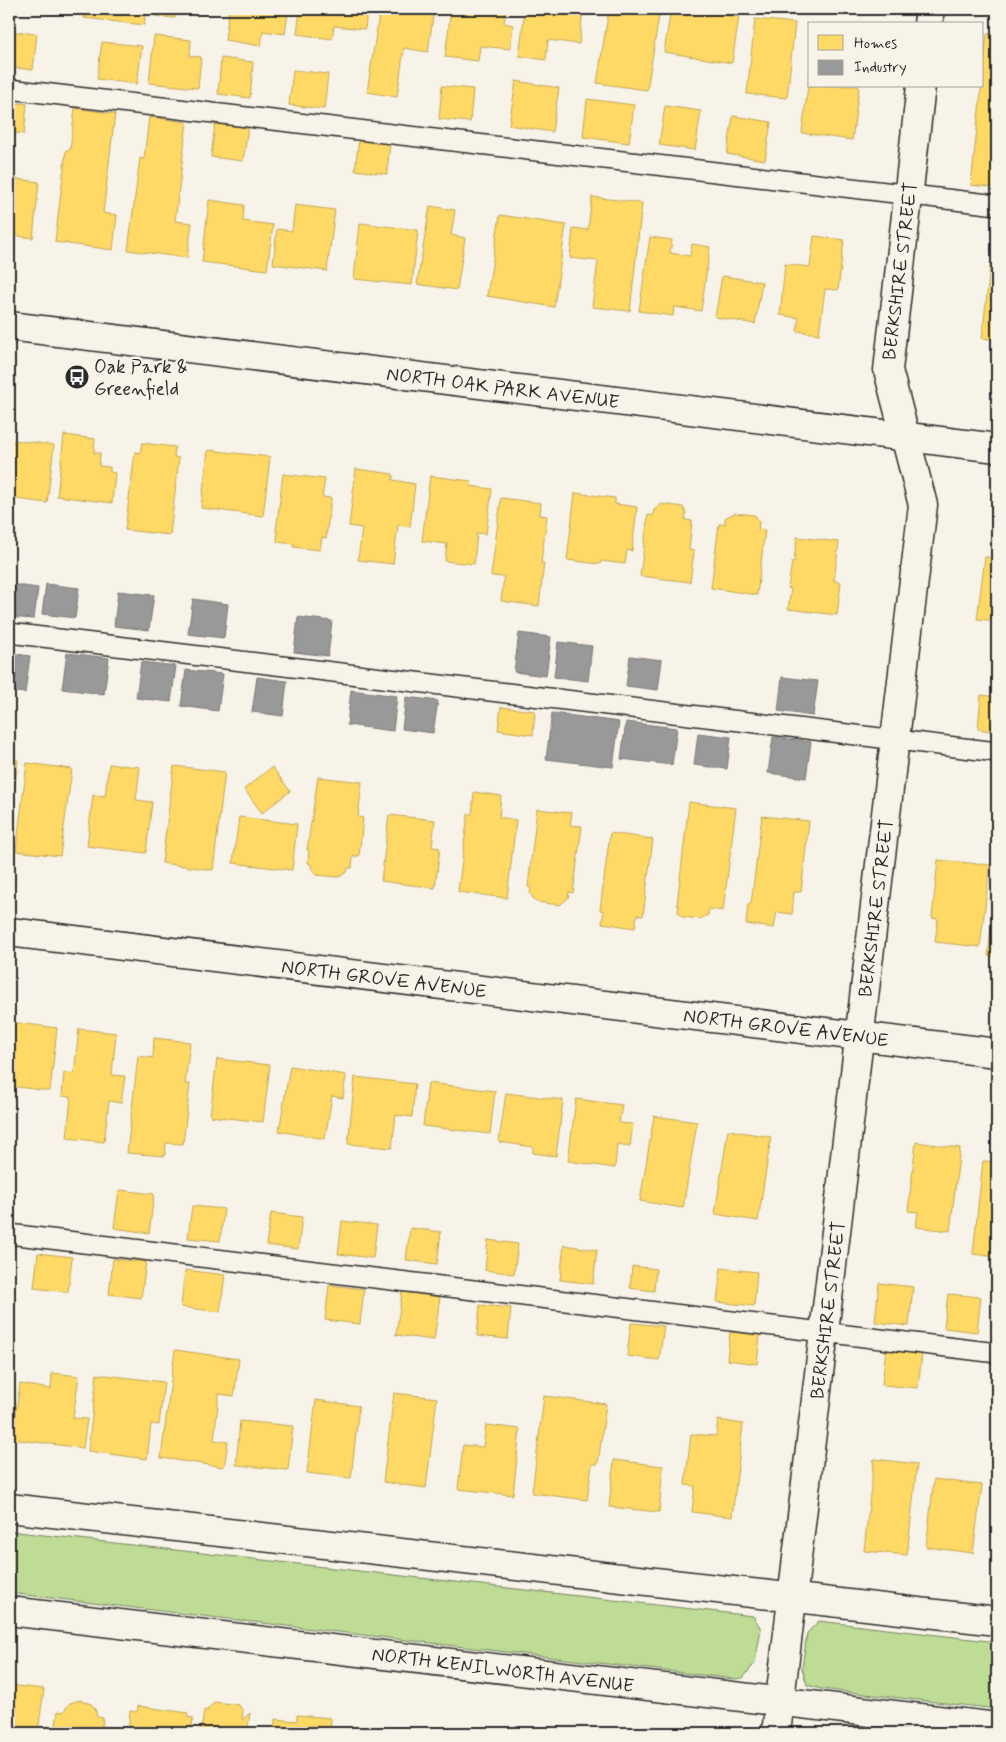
<svg xmlns="http://www.w3.org/2000/svg" width="1006" height="1742" font-family="Mynerve,sans-serif">
<style>
.green{fill:#bedc95;stroke:#748460}
.homes{fill:#ffd966;stroke:#bfa554}
.industry{fill:#999;stroke:#787878}
.lines{fill:none;stroke-linecap:round;stroke-linejoin:round}
.lane-casing{stroke:#2b2b2b;stroke-width:22}
.street-casing{stroke:#2b2b2b;stroke-width:31}
.secondary-casing{stroke:#2b2b2b;stroke-width:31}
.lane{stroke:#f7f3e8;stroke-width:19}
.street{stroke:#f7f3e8;stroke-width:28}
.secondary{stroke:#f7f3e8;stroke-width:28}
.labels{text-anchor:middle;stroke-width:5;stroke-linejoin:round;paint-order:stroke}
.street-label{font-size:19px;fill:#2b2b2b;stroke:#f7f3e8}
.poi-label{font-size:19px;fill:#2b2b2b;stroke:#f7f3e8;text-anchor:start}
</style>
<rect width="100%" height="100%" fill="#f7f3e8"/>
<filter id="ink" filterUnits="userSpaceOnUse"><feTurbulence type="fractalNoise" baseFrequency=".02" numOctaves="2"/><feDisplacementMap in="SourceGraphic" scale="10" xChannelSelector="R" yChannelSelector="G"/><feConvolveMatrix kernelMatrix="1 2 1 2 8 2 1 2 1" color-interpolation-filters="sRGB"/></filter>
<g filter="url(#ink)">
<path class="green" d="M9 1531 753 1616 761 1629 755 1663 743 1678 734 1679 9 1593Z
M819 1621 997 1642V1709L821 1689 807 1685 802 1668 807 1633Z"/>
<path class="homes" d="M85 9H146L144 25 84 18Z
M155 9H176L175 18 155 16Z
M229 9H277L276 11 288 12 285 34 263 31 261 46 225 40Z
M300 9H367L365 29 334 26 332 39 297 34Z
M380 9H434L428 52 404 48 397 97 367 92Z
M451 9H506L504 23 513 25 510 49 480 46 478 61 445 57Z
M525 9H583L579 44 548 40 546 60 519 56Z
M609 9 660 10 647 90 597 83Z
M671 9H685L739 17 732 63 664 52Z
M755 19 795 23 787 98 747 94Z
M9 31 37 34 33 70 9 67Z
M987 34 997 35V188L971 185Z
M154 36 191 40 190 56 201 57 198 88 149 83Z
M102 42 142 46 137 84 97 79Z
M221 58 253 62 250 98 218 94Z
M293 70 328 74 324 109 289 105Z
M810 70V86H859L852 140 802 133Z
M516 81 559 88 552 132 509 125Z
M442 86 473 89 470 122 439 119Z
M587 99 634 105 629 143 583 137Z
M9 102 27 104 24 134 9 132Z
M665 106 701 111 695 150 659 145Z
M75 108 115 114 103 213 117 215 113 250 55 242 66 150H70Z
M733 116 771 122 765 160 727 154Z
M149 117 187 122 175 221 192 223 187 258 128 250 140 158 144 159Z
M215 124 248 128 243 161 211 157Z
M359 139 390 143 387 174 355 170Z
M9 178 39 182 33 238 9 235Z
M592 197 642 203 630 311 592 307 598 261 570 258 573 228 588 230Z
M209 200 244 205 243 221 273 225 267 270 202 262Z
M295 205 335 210 327 271 273 264 277 229 292 231Z
M430 206 455 210 451 235 465 238 457 290 417 284Z
M500 215 566 225 554 307 487 296Z
M360 223 418 230 412 285 354 279Z
M814 236 844 240 838 290 825 289 819 334 797 331 799 318 780 315 785 264 810 267Z
M650 237 672 240 670 253 690 256 692 244 710 247 701 311 674 307 673 316 639 311Z
M990 267 997 268V340L982 338Z
M722 276 762 282 755 324 715 317Z
M64 435 95 439 94 453H100L99 466 110 467V472L115 473 112 503 57 496Z
M13 440 54 445 47 503 9 498V473Z
M142 443 175 447 174 457 179 458 170 535 125 530 135 452 140 453Z
M208 450 270 457 263 516 201 508Z
M356 469 393 474V480L415 484 410 527 398 525 393 564 358 560 362 528 349 526Z
M283 474 325 479 322 497 331 498 326 538 322 537 320 550 293 547 294 544 277 542 278 532H276Z
M430 476 471 481 470 486 492 489 486 534 477 533 474 564 445 561 447 544 422 541Z
M575 493 615 498V504L637 507 632 551 627 550 625 564 601 561 600 564 567 560Z
M501 498 541 503 540 515 547 516 541 563H544L539 606 501 601 504 577 491 576Z
M662 504 683 507 686 513 685 520 692 521 689 550 694 551 690 582 640 576 648 515 653 516 654 510Z
M734 513 755 515 759 522 758 529 765 530 757 595 711 588 719 524H725V518Z
M797 537 839 542 834 581 841 582 837 615 788 609 791 589 788 588 792 562H794Z
M985 557 997 558V621L977 619Z
M981 695 997 697V732L978 729Z
M501 707 535 711 533 735 498 730Z
M9 759 18 760 13 801 9 800Z
M27 763 72 769 60 856 16 851Z
M109 764 140 767 136 800 152 802 146 853 87 846 93 795 105 796Z
M174 766 225 772 213 870 162 863Z
M272 767 290 791 262 813 244 789Z
M318 777 362 782 358 817 363 818 359 856H353L352 868H348L347 872 339 877 316 875 311 867V864L308 863 309 850H307Z
M474 792 501 796 499 817 516 820 507 898 458 892 468 814H472Z
M689 802 736 808 723 911 709 909 708 915 700 919 682 917 678 912 679 905H677Z
M537 809 572 813 570 825 582 826 573 893 569 892 568 898 560 905 536 902 530 893 531 888 528 887Z
M389 815 435 820 432 847 440 848 435 888 381 881Z
M762 816 809 821 801 892H794L792 914 777 912 774 928 746 924 748 904H751Z
M239 817 297 824 292 870 233 863Z
M610 833 653 839 643 916 637 915 635 928 602 923 604 911 600 910Z
M938 860 990 865 980 947 935 942 938 919 932 918Z
M995 895 997 896V957L988 956Z
M11 1022 57 1028 50 1091 9 1086V1041Z
M79 1029 116 1033 112 1075 125 1076 121 1103 109 1101 104 1142 67 1138 71 1097 62 1096 64 1073 74 1074Z
M154 1038 190 1042 185 1084H190L183 1144 166 1143 165 1156 127 1153 138 1056 153 1058Z
M217 1059 270 1065 263 1122 210 1116Z
M290 1066 346 1075 343 1098 332 1096 325 1139 279 1131Z
M355 1077 415 1084 412 1117 396 1115 392 1148 348 1144Z
M428 1083 495 1091 490 1134 423 1126Z
M506 1093 563 1100 556 1156 533 1153V1147L499 1142Z
M576 1099 622 1105 619 1123 633 1124 630 1146 617 1144 615 1168 568 1161Z
M654 1116 697 1122 683 1208 640 1201Z
M728 1130 771 1137 758 1221 715 1214Z
M916 1142 960 1148 950 1231 916 1227 918 1212 908 1211Z
M997 1144V1257L973 1254 983 1161 995 1162Z
M119 1190 154 1194 149 1233 114 1228Z
M192 1206 224 1209 220 1241 188 1238Z
M271 1213 302 1217 298 1249 266 1245Z
M342 1221 377 1225 373 1258 338 1254Z
M410 1228 441 1232 437 1264 406 1260Z
M488 1240 518 1244 514 1274 485 1270Z
M564 1245 597 1250 593 1284 560 1280Z
M38 1253 72 1257 68 1292 34 1288Z
M113 1259 146 1262 141 1298 109 1294Z
M632 1266 656 1269 654 1291 630 1288Z
M721 1268 757 1272 754 1306 717 1302Z
M185 1270 225 1275 220 1312 181 1307Z
M879 1283 913 1287 909 1326 875 1322Z
M329 1285 364 1289 360 1324 325 1320Z
M402 1292 440 1297 434 1340 396 1335Z
M948 1294 981 1297 977 1332 944 1328Z
M480 1305 511 1308 508 1339 477 1336Z
M631 1323 664 1326 659 1360 627 1356Z
M730 1332 760 1335 757 1364 727 1360Z
M886 1349 922 1353 918 1388 882 1385Z
M175 1350 239 1359 234 1396 219 1394 214 1440 228 1442 224 1467 161 1458Z
M52 1373 79 1376 73 1418 87 1419 83 1448 12 1439 20 1384 51 1389Z
M97 1374 164 1382 159 1425 151 1424 147 1459 88 1451Z
M394 1393 437 1398 426 1488 383 1482Z
M544 1396 606 1404 598 1464H592L587 1500 532 1493Z
M316 1400 359 1406 351 1478 307 1473Z
M718 1420 743 1424 732 1517 692 1512 695 1486 685 1485 691 1434 716 1436Z
M240 1421 293 1426 288 1470 236 1465Z
M486 1425 520 1429 513 1495 458 1489 463 1445 483 1447Z
M874 1459 917 1464 907 1555 864 1551Z
M614 1460 663 1466 659 1512 609 1507Z
M934 1479 982 1485 973 1553 926 1547Z
M997 1523V1565L992 1564Z
M9 1685 44 1689 38 1732 43 1733H9Z
M80 1700 91 1704 95 1708 97 1717 103 1718 102 1726 110 1727 109 1733H55L58 1711 63 1712 70 1703Z
M215 1702 239 1705 243 1711 242 1720 250 1713 247 1733H201L204 1710 208 1711V1708Z
M138 1706 188 1713 187 1717 193 1718 191 1733H128L130 1711 137 1712Z
M297 1715 331 1718 330 1733H274L275 1719 297 1721Z
M354 1729 389 1733H353Z"/>
<path class="industry" d="M9 584 38 588 34 619 9 617Z
M46 584 79 588 75 618 42 614Z
M118 591 154 595 149 630 114 626Z
M193 599 228 604 224 638 188 634Z
M298 617 332 621 328 656 294 652Z
M519 633 551 637 546 676 514 672Z
M558 642 592 646 588 681 554 677Z
M9 653 30 656 25 693 9 691Z
M67 653 109 658 104 694 62 689Z
M630 656 662 660 658 690 626 686Z
M141 662 176 666 171 702 136 698Z
M186 670 223 674 218 711 181 706Z
M257 677 287 681 283 716 252 712Z
M782 677 818 681 813 716 778 711Z
M351 690 397 696 393 731 347 725Z
M406 697 438 701 433 733 402 729Z
M552 713 619 722 613 767 546 759Z
M626 722 677 728 672 765 621 759Z
M698 733 731 737 727 769 694 765Z
M773 737 811 742 806 778 768 773Z"/>
<g class="lines">
<defs>
<path id="lane" d="M9 89 997 205
M9 633 997 752
M9 1234 997 1353"/>
<path id="street" d="M928 24 930 9
M9 932 997 1053
M9 1508 997 1621
M9 1611 997 1727
M776 1733 923 505 888 370 921 86"/>
<path id="secondary" d="M9 326 997 448"/>
</defs>
<use href="#lane" class="lane-casing"/>
<use href="#street" class="street-casing"/>
<use href="#secondary" class="secondary-casing"/>
<use href="#lane" class="lane"/>
<use href="#street" class="street"/>
<use href="#secondary" class="secondary"/>
</g>
</g>
<defs>
<symbol id="bus-disc" viewBox="-11 -11 22 22"><circle r="9.5" fill="#2b2b2b" stroke="#f7f3e8"/><path d="M-5-6H5V4H4V6H2V4H-2V6H-4V4H-5ZM-3.5-4V0h7V-4ZM-3.5 1.2v1.5H-2V1.2ZM2 1.2v1.5H3.5V1.2Z" fill="#fff"/></symbol>
</defs>
<g fill-rule="evenodd">
<use href="#bus-disc" x="63" y="363" width="28" height="28"/>
</g>
<g class="labels">
<g class="street-label">
<text transform="translate(899 271) rotate(-83)" y="7">BERKSHIRE STREET</text>
<text transform="translate(503 387) rotate(7)" y="7">NORTH OAK PARK AVENUE</text>
<text transform="translate(875 908) rotate(-83)" y="7">BERKSHIRE STREET</text>
<text transform="translate(384 978) rotate(7)" y="7">NORTH GROVE AVENUE</text>
<text transform="translate(786 1027) rotate(7)" y="7">NORTH GROVE AVENUE</text>
<text transform="translate(827 1310) rotate(-83)" y="7">BERKSHIRE STREET</text>
<text transform="translate(503 1669) rotate(7)" y="7">NORTH KENILWORTH AVENUE</text>
</g>
<g class="poi-label">
<text x="94" y="373">Oak Park &amp;<tspan x="94" dy="22">Greenfield</tspan></text>
</g>
</g>
<rect width="1006" height="1742" fill="none" stroke="#f7f3e8" stroke-width="30"/>
<rect x="15" y="15" width="976" height="1712" fill="none" stroke="#2b2b2b" stroke-width="2" filter="url(#ink)"/>
<rect x="808" y="22" width="175" height="65" fill="#f7f3e8" stroke="#a5a39c"/>
<rect x="818" y="35" width="25" height="15" fill="#ffd966" stroke="#a5a39c"/>
<text x="854" y="48" font-size="15" fill="#2b2b2b">Homes</text>
<rect x="818" y="60" width="25" height="15" fill="#999999" stroke="#a5a39c"/>
<text x="854" y="72" font-size="15" fill="#2b2b2b">Industry</text>
</svg>
